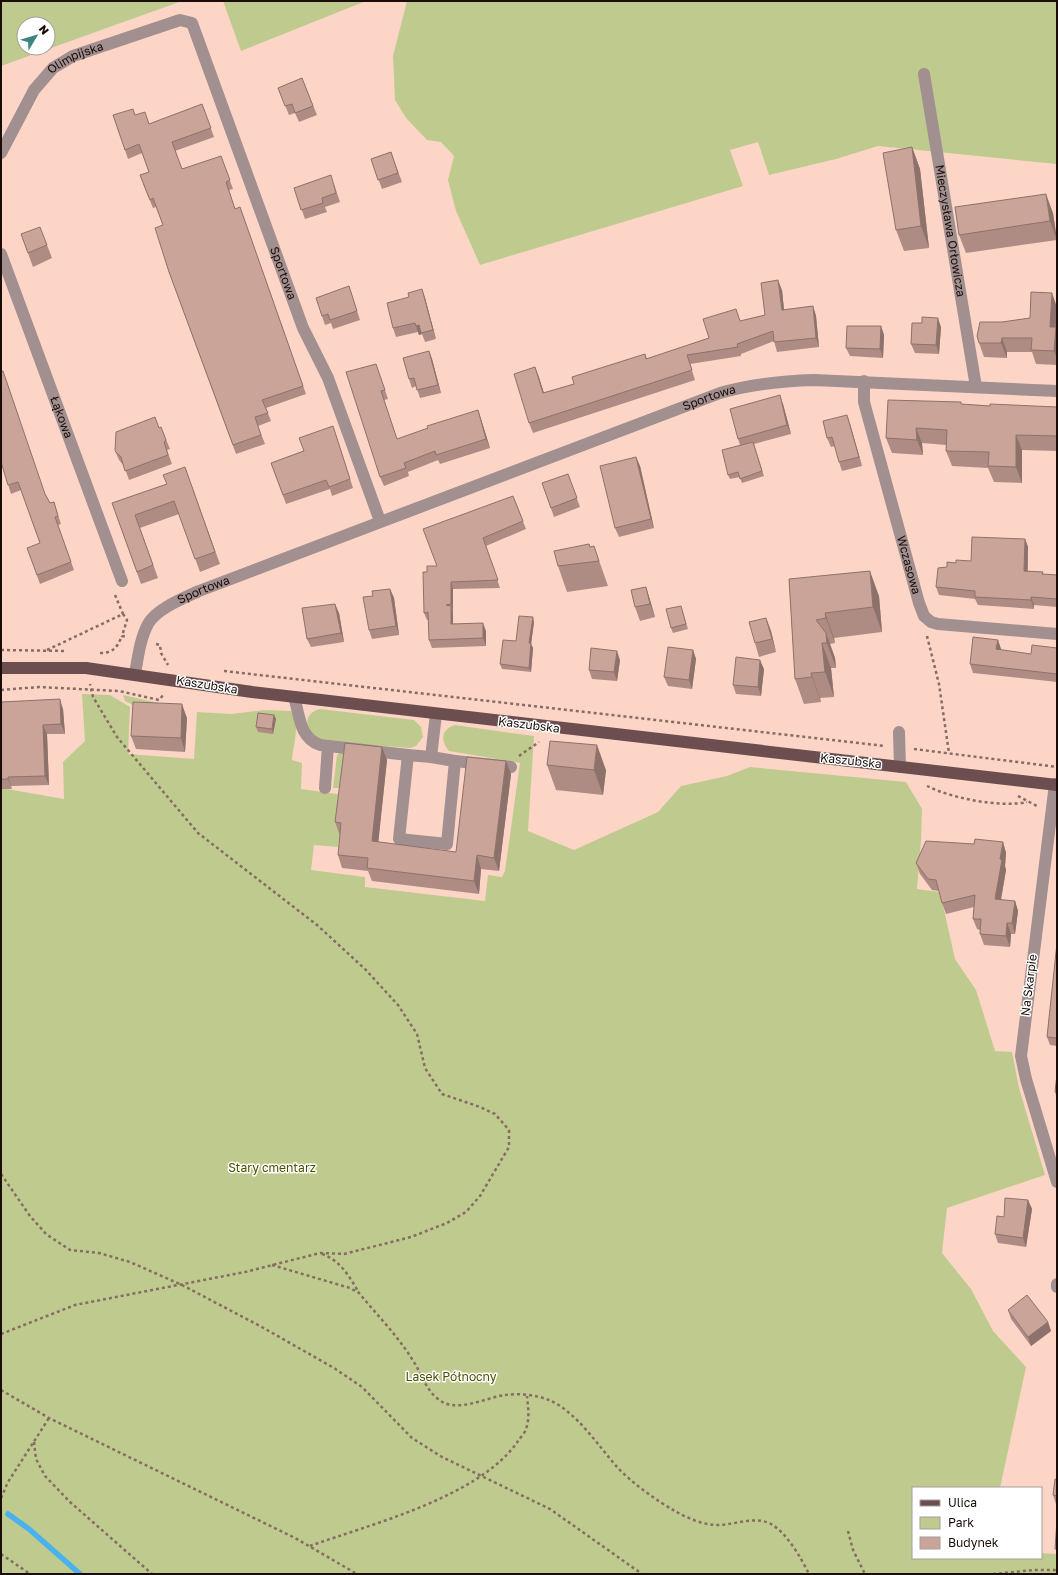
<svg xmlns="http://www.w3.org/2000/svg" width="1058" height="1575" font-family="'Golos Text',sans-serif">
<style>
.green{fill:#bfcb8e;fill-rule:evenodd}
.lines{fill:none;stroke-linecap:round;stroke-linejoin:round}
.stream{stroke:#49b1ed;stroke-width:5.5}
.path{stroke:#866c63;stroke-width:2.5;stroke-dasharray:3 3;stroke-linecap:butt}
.minor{stroke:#a28f90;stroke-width:12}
.major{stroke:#6d4e50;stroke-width:12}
.wall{fill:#ae8c84}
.shaded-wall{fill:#8d726b}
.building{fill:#caa399;stroke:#8d726b}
.labels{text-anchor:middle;stroke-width:3;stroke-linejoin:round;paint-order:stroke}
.street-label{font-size:12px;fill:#1a0d08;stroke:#fff}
.park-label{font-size:12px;fill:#495202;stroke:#fff}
</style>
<rect width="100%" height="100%" fill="#fdd5c7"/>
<path class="green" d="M1 1H182L1 66ZM24 24H48V48H24Z
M223 1H366L241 51Z
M407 1H1057V164L878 146 836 159 769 175 758 142 730 150 743 186 480 265 456 211 448 180 454 156 441 142 427 140 406 118 395 100 393 56Z
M82 694 110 695 130 707 128 754 194 759 197 712 231 714 265 710 291 711C301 724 293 745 292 760L302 763 301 789 344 795 338 847 314 845 311 870 365 877V887L485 901 488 875 502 877 505 871 520 763 449 751C440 741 441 729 455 725L534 736 528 831 574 850 658 812 681 786 727 776 750 767 906 782 922 809 921 841 917 889 940 892 955 959 976 990 995 1051 1012 1052 1019 1088 1045 1175 947 1208 942 1253 971 1289 993 1331 1026 1367 1000 1488H913V1558H1041V1553L1057 1554V1574H1V788L64 799 63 762 85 741Z
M123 695 168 705 139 708 125 701Z
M320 709 414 720 421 727 423 737 416 746 410 748 322 741C307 734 299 715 320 709Z
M342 751H345L342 788H333L337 755Z"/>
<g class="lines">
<path class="stream" d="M8 1514 29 1529 80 1574"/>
<path class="path" d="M115 595 123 614
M927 636 939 684 949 753
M156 644 160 645 161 653 168 665
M1 650 67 651
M47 650 123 614 127 620 122 636 127 637
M100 653C114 653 117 647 122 636
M224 671 885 746
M1 690 39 687 119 691 159 700 164 694
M914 749 1057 767
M519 756 539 742
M927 786C951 798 1000 808 1027 802
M1018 796 1037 806
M1 1174 30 1216 46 1234 70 1250 99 1253 130 1262 182 1285 260 1326 334 1368 362 1387 412 1438 442 1457 550 1509 642 1574
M322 1254C340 1260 350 1277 359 1293
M272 1265 350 1288 359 1293C377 1315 397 1335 412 1359 421 1372 425 1389 438 1399 456 1414 484 1398 505 1395 518 1393 537 1395 549 1400 576 1411 599 1447 618 1468 632 1483 657 1501 675 1511 687 1518 701 1524 715 1525 733 1526 754 1515 771 1524 787 1533 801 1558 809 1574
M1 1334 75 1305 245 1272 320 1253 344 1254 411 1237 447 1223 466 1212 480 1196 509 1147V1130L495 1114 480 1107 442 1094 425 1068 417 1034 398 1005 365 969 317 925 198 833 117 737 93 697 90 684
M1 1390 49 1418 295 1538 357 1574
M34 1442 36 1459 45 1476 70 1502 152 1574
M1 1498 8 1482 49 1418
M848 1531 853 1550 865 1574
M310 1546C371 1524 480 1497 518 1441 520 1438 525 1433 526 1429 530 1418 528 1407 527 1396
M1 1554 30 1574
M993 1574 1034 1570H1057"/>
<g class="minor">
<path id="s1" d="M924 74 976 387"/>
<path id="s2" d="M1 153 34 90 53 68 73 56 180 20 192 23 303 328 328 378 380 521"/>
<path id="s3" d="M1 254 122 581"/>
<path id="s4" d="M864 381V402L919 603 924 616 931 622 938 624 1057 634"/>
<path id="s5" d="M135 674C138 657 140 639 148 624 156 609 184 598 199 591L720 393C751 384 781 381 814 380L1057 391"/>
<path d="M294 697C300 716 299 737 320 745L408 755"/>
<path d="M899 732 900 767"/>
<path d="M431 757 455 761 447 844 399 839 408 755 431 757 436 714"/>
<path d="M455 761 511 767"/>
<path d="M1055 784 1021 1056 1026 1079 1057 1182"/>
<path d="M325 788 328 746"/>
<path d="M1057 1287V1284"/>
</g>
<path class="major" d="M1 668H86L252 692 1057 785"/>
</g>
<path class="wall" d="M302 78 317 115 299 122 295 113 289 115 278 88Z
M202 104 214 137 175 151 182 169 221 156 233 189 229 190 235 209 240 207 306 394 266 408 271 421 258 426 265 444 236 454 169 272 163 225 156 207 153 208 143 184 149 172 142 153 128 159 113 115H135L149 124Z
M912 147 920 169 929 248 904 251 896 230Z
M391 152 402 182 382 189 371 159Z
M334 184 340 202 325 207 327 212 305 219 294 188Z
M1053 213 1057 240 966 253 959 235Z
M21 234 47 245 52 258 33 267Z
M349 286 360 320 333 329 331 323 325 325 322 316Z
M422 289 425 298 436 339 425 342 422 334 419 335 418 332 396 337 393 328Z
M782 290 784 310 813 306 816 316 819 347 777 352 774 341 741 354V356L690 364 695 380 533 433 529 423 535 367 544 393 574 384 645 354 647 359 709 338 741 321 765 315Z
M1057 307 1056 328 1057 330V365L1036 364 1032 352H1007V358L984 357 979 343 1002 322 1030 318Z
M881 326 884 335 883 358 850 356 846 348Z
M941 327 939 354 915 353 911 344Z
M429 351 432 359 441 393 420 398 416 386 412 388 409 379Z
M376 364 388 399 384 400 397 439 478 410 490 448 440 464 438 460 408 472 409 476 384 486 380 477Z
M783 404 791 434 754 444 764 476 742 483 740 477 730 479 728 475 740 445 738 439Z
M962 404 990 406 1057 407V451L1022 450V483L994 482 988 468 952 466 946 451V445L922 443 923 455 892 453 886 438Z
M847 415 850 424 862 466 842 471 839 462 835 446 831 447 827 438Z
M161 427 170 449 167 450 172 464 129 480 124 466 119 460 115 451Z
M336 435 353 488 332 496 330 489 286 504 271 463 303 451Z
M636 457 640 466 654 528 619 537 615 528Z
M1 462 46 495 50 503 54 502 61 524 58 525 74 570 40 584 27 548 40 543 21 490 11 494Z
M185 467 220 564 200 572 179 514 140 528 158 578 141 584 112 503 167 484Z
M568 474 580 507 554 517 542 483Z
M513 496 526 529 486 546 500 588 453 589V624L486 631V646L432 648 429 640V620H427L424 613 427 572 437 566Z
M1025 539 1028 547V571L1043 572V574L1057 575V607L1034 605V609L978 605 975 599 939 595 936 587 947 567 956 563 971 561Z
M594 546 608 586 567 592 558 566 590 547Z
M789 579 879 596 882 632 834 638 835 643 830 644 835 658 836 668H831L834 697 820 698 821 702 804 704 795 679Z
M646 587 650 600 655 617 640 621 635 607Z
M390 589 394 598 399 635 372 639 369 630 373 596Z
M681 606 688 629 673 633 671 628Z
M339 613 344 642 311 647 307 639Z
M766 618 771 631 776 652 759 657 755 643Z
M534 622 531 644 533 648 531 672 502 669 500 664 516 641Z
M998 640 1001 650 1031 654 1057 648V682L973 673 970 664Z
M693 650 696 659 692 689 668 686 664 677Z
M620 660 617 681 592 679 589 670Z
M764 669 761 696 736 694 733 685Z
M1 702 63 709 65 734H47L49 785 11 786 12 789H1Z
M274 715 276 719 273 734 258 732 256 727Z
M187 718 185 752 136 749 131 736Z
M382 747 387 760 378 842 456 852 506 761 511 774 499 871 481 869 479 894 372 881 368 871 342 868 338 855 340 836 335 822Z
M547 765 606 770 603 795 556 790Z
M1003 842 1006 853 1005 866 1006 870 1001 900 1015 901 1018 911 1015 934H1011L1010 947 984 945 980 934V930L977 929 973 919 974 907 946 914 942 903 939 891 932 890 920 874 916 863 974 844Z
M1057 943V1046L1050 1045 1047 1037Z
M1057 1074V1099L1055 1092Z
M1028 1200 1032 1209 1026 1247 998 1243 995 1234 1004 1217Z
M1008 1310 1048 1322 1051 1331 1031 1346 1011 1319Z
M1057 1479V1504H1056L1053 1495Z"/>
<path class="shaded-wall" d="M912 147 920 169 929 248 921 226Z
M1046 194 1053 213 1057 240 1050 221Z
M778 280 782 290 785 320 782 310Z
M422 289 425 298 436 339 433 330Z
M1052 293 1057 307 1056 328 1057 330V358L1054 351 1050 327Z
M813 306 816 316 819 347 816 338Z
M938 318 941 327 939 354 936 345Z
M419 325 422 334 419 335 416 326Z
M881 326 884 335 883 358 880 349Z
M1002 338 1007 352V358L1001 343Z
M429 351 432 359 441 393 438 385Z
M535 367 539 377 547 403 543 393Z
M780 395 783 404 791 434 787 425Z
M478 410 481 419 490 448 486 439Z
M847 415 850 424 862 466 859 457Z
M916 428 922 443 923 455 917 440Z
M1016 435 1022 450V483L1016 467Z
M636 457 640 466 654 528 651 519Z
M1025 539 1028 547 1027 579 1024 571Z
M870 571 879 596 882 632 873 607Z
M451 582 453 589V611L451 604Z
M646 587 650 600 655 617 650 604Z
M390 589 394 598 399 635 396 626Z
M1031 597 1034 605V609L1031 600Z
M335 604 339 613 344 642 341 633Z
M451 606 453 613V632L451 624Z
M825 613 834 638 835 643 826 618Z
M533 617 534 622 531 644 533 648 531 672 529 668V643Z
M766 618 771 631 776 652 772 639Z
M483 623 486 631V646L483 638Z
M826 633 835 658 836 668 827 643Z
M998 640 1001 649 1000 658 996 649Z
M822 643 831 668 834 697 825 672Z
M693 650 696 659 692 689 689 680Z
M617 651 620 660 617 681 614 672Z
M760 660 764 669 761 696 758 687Z
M811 673 820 698 821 702 812 677Z
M60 699 63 709 65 734 61 724Z
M182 704 187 718 185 752 181 738Z
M274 715 276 719 273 734 272 729Z
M43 725 47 734 49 785 45 776Z
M597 745 606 770 603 795 594 770Z
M382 747 387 760 377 855 372 841Z
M506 761 511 774 499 871 494 858Z
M8 777 12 789 8 779Z
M1003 842 1006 853 1005 866 1006 870 999 910 995 899Z
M477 855 481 869 479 894 474 881Z
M1015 901 1018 911 1015 934 1012 923Z
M1007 923 1011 934 1010 947 1006 936Z
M1028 1200 1032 1209 1026 1247 1023 1238Z
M1048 1322 1051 1331 1031 1346 1028 1337Z"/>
<path class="building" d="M302 78 313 106 295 113 292 104 285 106 278 88Z
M202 104 211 128 172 142 182 169 221 156 230 180 226 182 235 209 240 207 303 386 262 400 268 413 255 417 261 435 233 445 169 272 155 228 163 225 153 198 150 200 140 175 149 172 139 144 125 150 113 115 133 109 135 115 145 112 149 124Z
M912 147 921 226 896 230 883 153Z
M391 152 398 173 378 180 371 159Z
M331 175 336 193 322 198 323 203 301 210 294 188Z
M1046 194 1050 221 959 235 955 207Z
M40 227 47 245 28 253 21 234Z
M778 280 782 310 813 306 816 338 774 342 773 331 737 344 738 347 687 355 692 370 529 423 514 374 535 367 543 393 574 384 572 377 645 354 646 359 709 338 703 319 736 309 740 321 765 315 761 283Z
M349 286 357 311 330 320 328 314 322 316 316 298Z
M422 289 433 330 421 333 419 325 416 326 415 323 393 328 387 303 409 297 408 293Z
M1031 292 1052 293 1050 327H1056L1054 351 1031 350 1032 338H1002L1001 343H979L977 336 980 322H1002L1030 318Z
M922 317 938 318 936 345 911 344 912 323H922Z
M847 326H881L880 349 846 348Z
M429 351 438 385 417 390 414 378 409 379 403 358Z
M376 364 385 390 381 391 397 439 428 428 427 426 478 410 486 439 436 455 435 451 404 463 406 468 380 477 346 372Z
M1 371H3L45 494 50 503 54 502 58 516 55 517 71 562 37 575 27 548 40 543 18 482 8 485 1 462Z
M780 395 787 425 738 439 730 409Z
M888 400 961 402V404L990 406V404L1057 407V436L1016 435V467L988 466 989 452 946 451 947 430 916 428 917 440 886 438Z
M847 415 859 457 839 462 832 437 827 438 823 421Z
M155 417 159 428 161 427 166 440 164 442 168 455 125 471 121 457 115 451 116 432Z
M333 426 350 479 329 487 326 480 283 495 271 463 304 451 299 438Z
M753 442 762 471 740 479 738 472 728 475 722 450Z
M636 457 651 519 615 528 600 466Z
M185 467 215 552 195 559 174 501 135 515 153 565 137 572 112 503 167 484 163 475Z
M568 474 577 498 551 508 542 483Z
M513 496 523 521 483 538 498 580 451 582V604L446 605 451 606V624L483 623V638L429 640 428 612 424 613 423 572H427V566H437L423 529Z
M972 537 1025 539 1024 571 1043 572 1042 574 1057 575V599L1031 597V600L975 597V591L936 587 938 568 947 567V562L956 563V560L971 561Z
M589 544 590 547 594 546 599 561 558 566 554 551Z
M870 571 873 607 825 613 826 618 816 620 826 633 827 643H822L825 672 811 673 812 677 795 679 789 579Z
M646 587 650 604 635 607 631 590Z
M390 589 396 626 369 630 363 597 373 596 372 591Z
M335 604 341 633 307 639 302 608Z
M681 606 686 624 671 628 666 609Z
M519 616 533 617 529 643H531L529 668 500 664 503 640 516 641Z
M766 618 772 639 755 643 749 622Z
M973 637 998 640 996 649 1031 654 1032 645 1057 648V674L970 664Z
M668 647 693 650 689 680 664 677Z
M591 648 617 651 614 672 589 670Z
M736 657 760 660 758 687 733 685Z
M60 699 61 724 43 725 45 776 8 777V779H1V702Z
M133 702 182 704 181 738 131 736Z
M258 713 274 715 272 729 256 727Z
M550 741 597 745 594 770 547 765Z
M345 743 382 747 372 841 456 852 467 757 506 761 494 858 477 855 474 881 367 868 368 858 338 855 341 823 335 822Z
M975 839 1003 842 1000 859 1002 860 995 899 1015 901 1012 923H1007L1006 936 980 934 981 919H973L975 895 942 903 936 880 928 879 916 863 926 841 974 844Z
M1057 943V1038L1047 1037Z
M1057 1074V1092H1055Z
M1005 1198 1028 1200 1023 1238 995 1234 997 1216 1004 1217Z
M1027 1295 1048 1322 1028 1337 1008 1310Z
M1055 1479H1057V1496L1053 1495Z
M1057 1520V1549H1055Z"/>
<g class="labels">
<g class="street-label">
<text dy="4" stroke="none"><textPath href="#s2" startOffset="125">Olimpijska</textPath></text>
<text dy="4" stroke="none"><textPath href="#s1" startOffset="159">Mieczysława Orłowicza</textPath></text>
<text dy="4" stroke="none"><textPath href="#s2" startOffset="515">Sportowa</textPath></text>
<text dy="4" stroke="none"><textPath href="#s5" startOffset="659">Sportowa</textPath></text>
<text dy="4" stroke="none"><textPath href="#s3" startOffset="174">Łąkowa</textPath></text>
<text dy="4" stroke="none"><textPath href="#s4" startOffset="190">Wczasowa</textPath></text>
<text dy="4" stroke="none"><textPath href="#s5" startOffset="118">Sportowa</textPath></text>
<text transform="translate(207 685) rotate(9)" y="4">Kaszubska</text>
<text transform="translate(529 725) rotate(7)" y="4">Kaszubska</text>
<text transform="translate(851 761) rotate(6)" y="4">Kaszubska</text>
<text transform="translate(1029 985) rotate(-83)" y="4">Na Skarpie</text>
</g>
<g class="park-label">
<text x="272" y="1172">Stary cmentarz</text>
<text x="451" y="1381">Lasek Północny</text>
</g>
</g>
<rect width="1058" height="1575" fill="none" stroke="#1a0d08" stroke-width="4"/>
<rect x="912" y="1487" width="130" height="72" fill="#ffffff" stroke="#a39e9c"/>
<rect x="920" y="1500" width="20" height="6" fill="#6d4e50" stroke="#a39e9c"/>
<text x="948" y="1507" font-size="12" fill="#1a0d08">Ulica</text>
<rect x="920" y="1517" width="20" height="12" fill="#bfcb8e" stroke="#a39e9c"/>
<text x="948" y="1527" font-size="12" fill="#1a0d08">Park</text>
<rect x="920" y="1537" width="20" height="12" fill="#caa399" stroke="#a39e9c"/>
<text x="948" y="1547" font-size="12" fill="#1a0d08">Budynek</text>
<g transform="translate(36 36) rotate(52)"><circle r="19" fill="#ffffff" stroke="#a39e9c"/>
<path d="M0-3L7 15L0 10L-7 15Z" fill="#3c8482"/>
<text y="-6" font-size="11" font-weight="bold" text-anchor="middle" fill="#1a0d08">N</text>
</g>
</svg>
